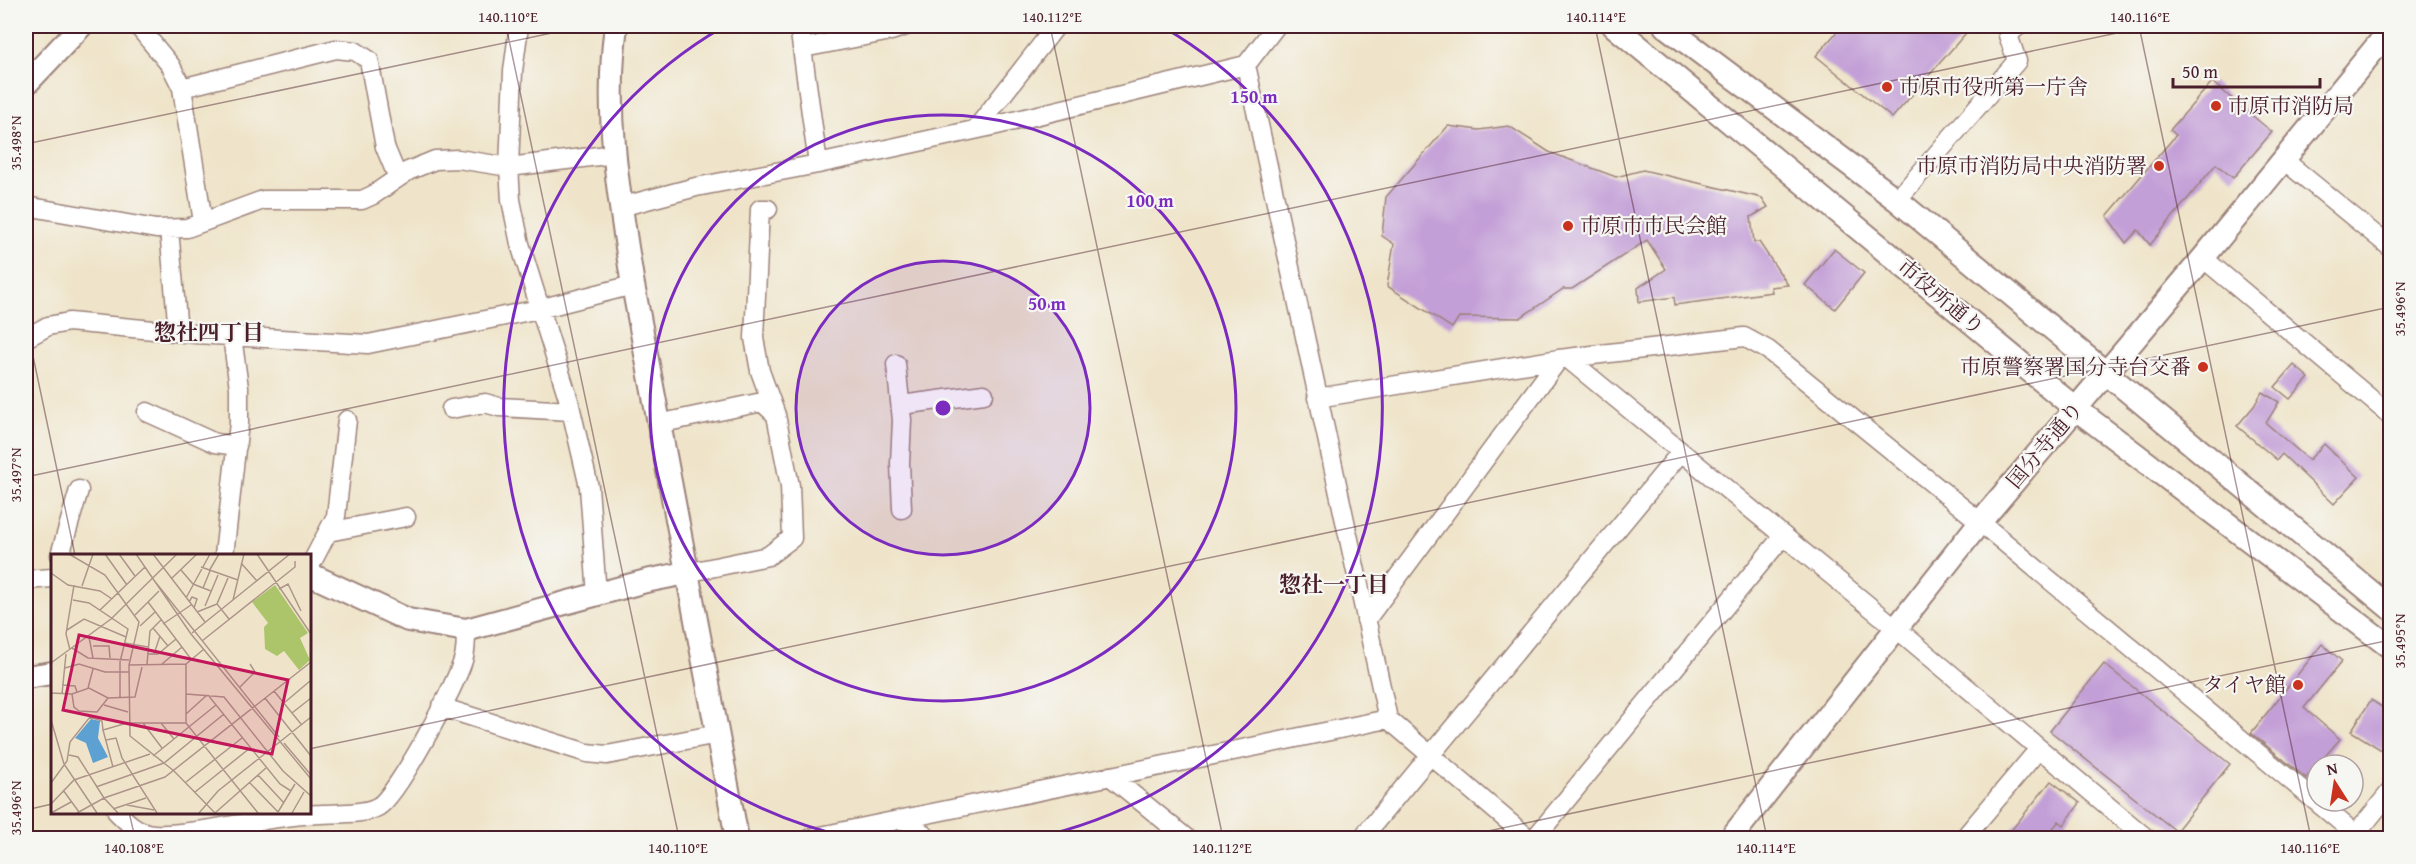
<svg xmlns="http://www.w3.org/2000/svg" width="2416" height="864" font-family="'Gentium Book Plus','Noto Serif JP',serif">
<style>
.building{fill:#c39fd7}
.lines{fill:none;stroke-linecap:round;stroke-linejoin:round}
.minor-casing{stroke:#9c827a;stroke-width:21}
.tertiary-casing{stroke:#9c827a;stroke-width:26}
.minor{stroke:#fff;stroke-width:18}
.tertiary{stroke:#fff;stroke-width:22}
.ticks{fill:none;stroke:#4a1f2b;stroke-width:1.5;stroke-opacity:0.45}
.ring{fill:none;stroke:#7b2cbf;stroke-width:3}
.poi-dot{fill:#c8321e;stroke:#f6f6f2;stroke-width:2}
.labels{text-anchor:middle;stroke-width:4.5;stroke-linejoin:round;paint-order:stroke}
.poi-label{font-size:21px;fill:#4a1f2b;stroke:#f6f6f2;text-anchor:start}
.street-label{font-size:21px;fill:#4a1f2b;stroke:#f6f6f2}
.neighbourhood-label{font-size:22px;font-weight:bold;fill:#4a1f2b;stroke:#f6f6f2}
.inset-road{fill:none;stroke:#ad958a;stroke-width:1.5}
.view{fill:#c2185b;fill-opacity:0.15;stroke:#c2185b;stroke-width:3}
.inset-edge{fill:none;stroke:#4a1f2b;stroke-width:3}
.centre{fill:#7b2cbf;stroke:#f6f6f2;stroke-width:3}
.ring-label{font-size:18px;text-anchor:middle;font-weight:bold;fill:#7b2cbf;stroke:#f6f6f2;stroke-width:4.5;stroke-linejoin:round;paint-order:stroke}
.neatline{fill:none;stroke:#4a1f2b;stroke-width:2}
.ticks-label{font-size:15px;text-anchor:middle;fill:#4a1f2b}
</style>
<rect width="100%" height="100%" fill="#f6f6f2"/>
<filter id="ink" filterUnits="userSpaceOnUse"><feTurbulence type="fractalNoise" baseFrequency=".0167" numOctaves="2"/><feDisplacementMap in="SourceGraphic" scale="12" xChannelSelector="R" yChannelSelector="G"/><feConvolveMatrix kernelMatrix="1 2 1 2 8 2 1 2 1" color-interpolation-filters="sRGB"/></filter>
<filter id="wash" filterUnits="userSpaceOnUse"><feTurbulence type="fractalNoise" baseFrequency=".008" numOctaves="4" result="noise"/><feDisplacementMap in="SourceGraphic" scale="24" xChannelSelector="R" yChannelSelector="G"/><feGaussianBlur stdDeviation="1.35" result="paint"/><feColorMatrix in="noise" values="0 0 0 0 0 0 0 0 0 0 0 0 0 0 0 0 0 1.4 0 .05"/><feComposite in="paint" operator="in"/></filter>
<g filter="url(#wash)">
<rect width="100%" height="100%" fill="#efe4c9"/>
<g id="blocks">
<path class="building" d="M1842 26H1972L1892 118 1816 56Z
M2212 82 2272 132 2233 178 2216 164 2150 245 2138 230 2126 243 2107 216 2176 135 2170 130Z
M1448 126 1479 130 1509 126 1549 152 1616 177 1643 170 1762 198 1768 207 1751 217 1754 242H1759L1788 285 1771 287 1772 292 1675 305 1674 297 1639 302 1638 288 1666 269 1647 240 1572 289H1563L1520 318 1459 317 1452 328 1387 286 1394 244 1382 236 1386 197Z
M1834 249 1864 273 1835 309 1805 285Z
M2294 365 2309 378 2290 399 2275 387Z
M2262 392 2279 402 2266 423 2309 460 2324 444 2359 477 2334 504 2282 454 2277 460 2237 426 2254 406Z
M2322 644 2342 661 2304 708 2340 739 2306 778 2251 733Z
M2104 664 2230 764 2176 831 2050 731Z
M2371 700 2391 713V756L2351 731Z
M2051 781 2080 803 2064 825 2059 821 2045 838H2005Z"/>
</g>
</g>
<g filter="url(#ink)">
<use href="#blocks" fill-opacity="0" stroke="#9c827a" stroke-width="1.5"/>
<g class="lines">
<defs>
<path id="minor" d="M138 26 171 66 182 88 203 222
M519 26 513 71 509 167 511 200 520 244 569 401 589 487 597 595
M799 26 818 164
M803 48 891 31 906 26
M1246 65 1388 719 1528 838
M182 88 336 49 355 51 369 60 385 147 398 178
M976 129 1056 26
M2285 161 2390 247
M1897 200 2017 61 2008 35 2018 26
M26 206 156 229 187 228 263 200H362L373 195 408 171 435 160 458 159 509 167 615 154
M620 207 696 187 818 164 997 125 1246 65 1276 26
M169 229 178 332
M2203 258 2390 415
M26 338 48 326 69 322 196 334 368 344 539 309 633 285
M1567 358 1897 629 2146 838
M896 364 902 420 900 463 902 509
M1317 398 1559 359 1744 337 1768 350 1980 522 2360 838
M901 405 984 394
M451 409 485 403 499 407 571 411
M147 412 215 443 237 446
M658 424 762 402 776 415
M328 532 406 517
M60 555 79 490
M224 555 239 423V388L232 336
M309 568 336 516 347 420
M686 573 768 556 792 538 790 486 776 415 760 371 754 338 760 209H768
M26 580 52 578
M1366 620 1559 359
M441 707 587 753 607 755 718 734
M1110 776 1186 838
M117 812C128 823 138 833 154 834 171 835 188 832 204 830 243 824 282 815 321 814 337 813 366 815 379 806 398 794 458 682 464 657 466 649 466 638 466 630
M905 819 928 838
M248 824 261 838
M811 838 1388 719
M1362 838 1681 452
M1535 838 1783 536
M1964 838 2038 750
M2353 838 2390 792"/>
<path id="tertiary" d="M616 26C604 113 619 198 633 285L737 838
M1614 26 2076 409 2390 647
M1665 26 1897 200 2390 608
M26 84 81 26
M309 574 408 620 466 630 646 581 686 573
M26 677 52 673
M1731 838 1980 522 2203 258 2390 30"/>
</defs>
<use href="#minor" class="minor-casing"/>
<use href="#tertiary" class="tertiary-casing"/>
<use href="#minor" class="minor"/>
<use href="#tertiary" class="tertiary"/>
</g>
</g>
<path class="ticks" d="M506 26 679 838M1050 26 1223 838M1595 26 1767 838M2139 26 2311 838M26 144 585 26M26 323 75 555M26 477 2150 26M309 749 2390 307M26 810 52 804M129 812 135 838M1455 838 2390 640"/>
<circle cx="943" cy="408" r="147" fill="#7b2cbf" fill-opacity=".12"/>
<g class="ring">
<circle cx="943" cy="408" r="147"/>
<circle cx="943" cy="408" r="293"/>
<path d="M852 838A440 440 0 0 1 723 27M1163 27A440 440 0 0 1 1034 838"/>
</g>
<g class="poi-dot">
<circle cx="1887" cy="87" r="6"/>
<circle cx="2216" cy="106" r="6"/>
<circle cx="2159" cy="166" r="6"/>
<circle cx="1568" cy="226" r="6"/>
<circle cx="2203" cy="367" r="6"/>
<circle cx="2298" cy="685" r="6"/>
</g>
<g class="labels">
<g class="poi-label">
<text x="1899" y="94">市原市役所第一庁舎</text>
<text x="2228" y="113">市原市消防局</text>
<text x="2147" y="173" text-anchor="end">市原市消防局中央消防署</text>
<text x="1580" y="233">市原市市民会館</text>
<text x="2191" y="374" text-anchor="end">市原警察署国分寺台交番</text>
<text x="2286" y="692" text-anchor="end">タイヤ館</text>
</g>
<g class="street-label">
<text transform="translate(1941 297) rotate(40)" y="7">市役所通り</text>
<text transform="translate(2045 445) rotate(-50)" y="7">国分寺通り</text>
</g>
<g class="neighbourhood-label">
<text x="209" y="340">惣社四丁目</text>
<text x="1334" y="592">惣社一丁目</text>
</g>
</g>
<g transform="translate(51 554)">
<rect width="260" height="260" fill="#efe4c9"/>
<path d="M224 31 257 79 249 84 259 106 248 116 233 97 226 102 214 95 213 73 217 69 201 48Z" fill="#acc56b"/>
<path d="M40 165 49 167 47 184 57 203 42 209 35 189 24 184Z" fill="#5da1d2"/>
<path class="inset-road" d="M18 0 54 21 88 68 78 111 79 182 123 217 164 259M54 0 76 31M68 0 84 22M85 0 140 80 260 225M102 0 154 68M206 0 260 80M190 9 206 27M150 13 187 26M130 16 142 30 160 37M158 17 168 0M0 19 17 31 49 37 61 45M177 24 166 50 178 65M102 25 228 183M120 25 146 0M31 32 42 0M152 34 159 17M228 35 237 30 250 57M135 44 159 0M22 46 38 49 77 75 69 108V144M182 46 193 0M97 48 140 105M138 48 141 43 146 45 143 54M154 52 167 21M49 56 94 13M146 58 166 50M84 61 108 37M112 70 140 51M89 72 104 58M102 74 117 92M16 76 33 65 75 83M141 79 239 0M38 83 42 104M151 87 244 13V7M74 89 97 93M42 92H58L59 104M21 94 37 104 78 106M19 96 15 80 23 31M97 100H107L125 85M103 100 109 82M0 109 60 65 126 0M96 110 99 77 110 66M111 110 131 93M135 110V169L207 259M78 111 135 110 153 95M14 114 28 110 54 118H78M11 131 24 132 26 138M189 133 204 118 199 110M37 134 42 115M223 137 250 170M0 139 21 140 38 134 57 144 84 143 91 113M11 140 15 100M21 140 23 153 28 157 46 158 57 144M135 140 173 143 232 217 260 242M157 141 229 230 240 237M214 144 260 202M233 149 259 127M53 151 77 158M241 159 260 144M135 160 156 141M38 163 51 167 52 176M0 166 13 210 46 259M92 169 111 194M110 169 123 185M55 186 65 184 71 204 106 259M233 189 260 221M18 201 27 203 53 244 67 259M102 202 165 151M62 213 52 176 76 169H135M207 221 233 249M135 228 191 184M198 228 227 258M0 229 16 207 19 188 39 163M45 233 113 209 173 160M12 236 28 258M144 238 199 194M0 250 23 226 99 200M76 251 103 256M62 255 95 244M227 258 244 230M0 259 20 248M26 259 53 244 114 223 260 108M148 259 167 237 260 163M164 259 215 214M241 259 253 238"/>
<path class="view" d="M28 81 237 126 221 200 12 156Z"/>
<rect width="260" height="260" class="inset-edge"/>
</g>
<circle cx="943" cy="408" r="9" class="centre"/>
<g class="ring-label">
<text x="1254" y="103">150 m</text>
<text x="1150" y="207">100 m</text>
<text x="1047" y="310">50 m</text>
</g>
<rect width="2416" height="864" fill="none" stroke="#f6f6f2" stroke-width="66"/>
<g transform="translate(2335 783) rotate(348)"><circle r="28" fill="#f6f6f2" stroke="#b1a0a2" stroke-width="1.5"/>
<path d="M0-4.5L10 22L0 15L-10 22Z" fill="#c8321e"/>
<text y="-9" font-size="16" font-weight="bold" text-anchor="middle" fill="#4a1f2b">N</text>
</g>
<path d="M2173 78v9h147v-9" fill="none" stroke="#4a1f2b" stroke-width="3"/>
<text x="2182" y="78" font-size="18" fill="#4a1f2b" stroke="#f6f6f2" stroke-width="4.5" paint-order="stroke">50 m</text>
<rect x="33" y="33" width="2350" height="798" class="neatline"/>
<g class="ticks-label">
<text x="508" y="22">140.110°E</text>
<text x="1052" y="22">140.112°E</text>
<text x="1596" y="22">140.114°E</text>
<text x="2140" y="22">140.116°E</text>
<text transform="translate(16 143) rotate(-90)" y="5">35.498°N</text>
<text transform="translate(2400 309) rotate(-90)" y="5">35.496°N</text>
<text transform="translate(16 475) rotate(-90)" y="5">35.497°N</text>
<text transform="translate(2400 641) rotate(-90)" y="5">35.495°N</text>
<text transform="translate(16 808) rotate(-90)" y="5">35.496°N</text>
<text x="134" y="853">140.108°E</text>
<text x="678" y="853">140.110°E</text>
<text x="1222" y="853">140.112°E</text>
<text x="1766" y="853">140.114°E</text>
<text x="2310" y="853">140.116°E</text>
</g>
</svg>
